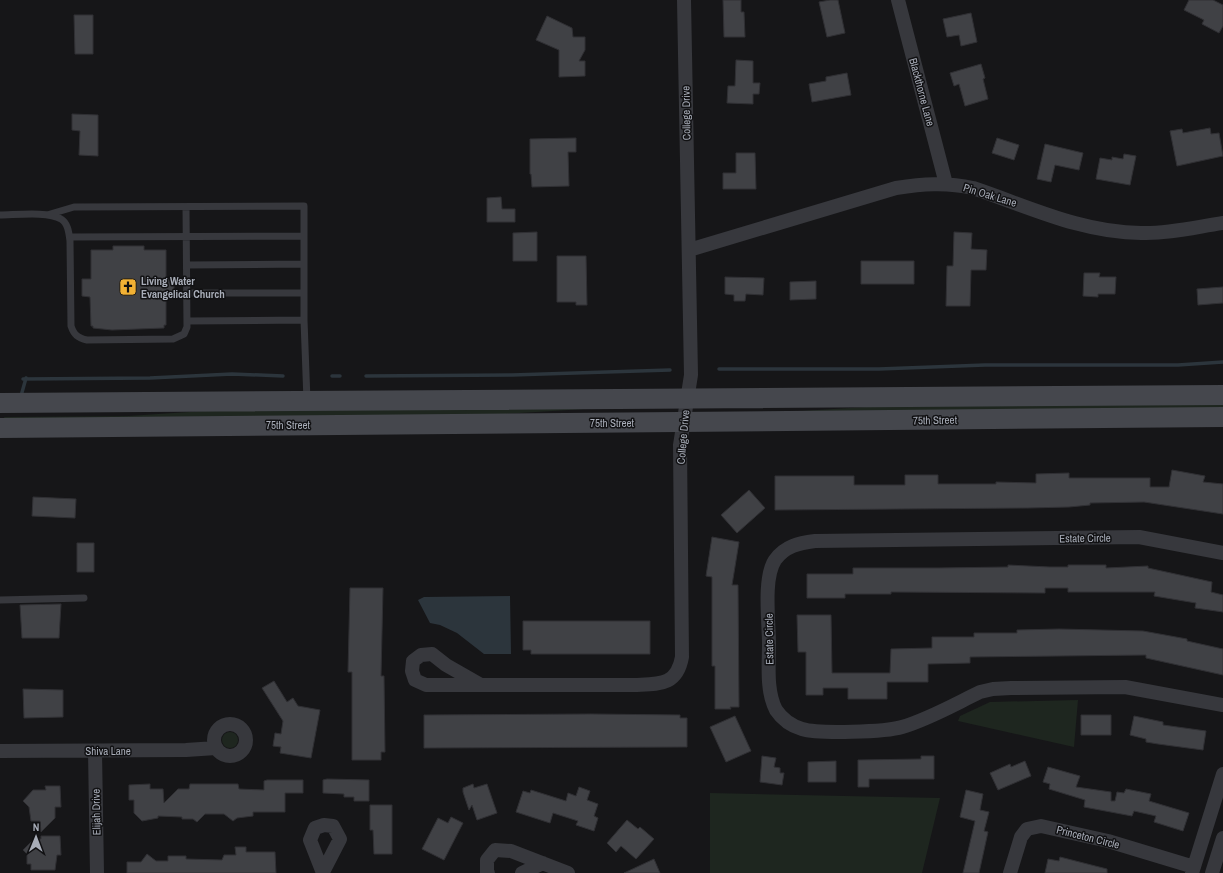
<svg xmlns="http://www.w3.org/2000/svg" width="1223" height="873" font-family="'Archivo Narrow',sans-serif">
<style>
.green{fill:#1e261f}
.water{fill:#2c353c}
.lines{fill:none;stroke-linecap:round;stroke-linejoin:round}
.stream{stroke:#2c353c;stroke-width:3.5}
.building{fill:#404145;stroke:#303034}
.lane{stroke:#37383d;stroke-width:7}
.street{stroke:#37383d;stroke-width:14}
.secondary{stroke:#45474d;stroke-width:20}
.labels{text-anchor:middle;stroke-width:3;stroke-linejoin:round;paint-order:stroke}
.street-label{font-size:11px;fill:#a8adb8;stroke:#111113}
.poi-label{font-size:11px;font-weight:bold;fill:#a8adb8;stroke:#111113;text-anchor:start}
</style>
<rect width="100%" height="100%" fill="#161618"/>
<path class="green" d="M1223 402V409L801 411 914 404Z
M234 409H585L472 416 5 420 4 417 128 416Z
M1078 700 1074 747 958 721 960 716 990 702Z
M222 740a8 8 0 1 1 16 0a8 8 0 1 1-16 0Z
M710 793 940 798 922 873H710Z"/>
<path class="water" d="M510 596 511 654H484L457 633 440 625 430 623 418 600 424 597Z"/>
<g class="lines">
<path class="stream" d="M719 369H879L985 365H1178L1223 362
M332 376H340
M366 376 512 375 670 370
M23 379 150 378 232 374 283 376
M21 396 26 378"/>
</g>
<path class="building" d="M723 0H741V12H744L745 37H724Z
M830 0H838L845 33 827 37 819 2Z
M1189 0H1213L1223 5V26L1219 33 1202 24 1204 20 1184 10Z
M971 13 977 42 961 46 959 35 947 37 943 19Z
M74 15H93V54H75Z
M547 16 572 28 573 37H585V50L579 61H585V76L559 77V50L536 40Z
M736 60 753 61V83H760L759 94H753V104L727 103 728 86H735Z
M981 64 985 78 983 79 988 99 965 106 959 84 954 86 950 73Z
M847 73 851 95 812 102 809 84 826 81V77Z
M72 114 98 115V156L79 155 80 131 72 130Z
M1210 128 1211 134 1219 133 1223 156 1177 166 1170 131 1182 129 1183 133Z
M576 138V152H568L569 186 532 187 531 174H530V139Z
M997 138 1019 145 1014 160 992 153Z
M1045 144 1083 153 1079 170 1055 165 1051 182 1037 179Z
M736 153H755L756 189H723V173H736Z
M1124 154 1136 156 1130 185 1096 179 1100 158 1112 160V157L1123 159Z
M501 197 502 209H515V222H487V198Z
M537 232V261H513V233Z
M954 232 972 233 971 249 987 250 986 270H971L970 306H946L947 266H953Z
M113 246H144V250H166V279H174V296H166V325H164V328L112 330 93 328V326H91L90 297 82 296V279H91V250H113Z
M557 256H586L587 305H576V302H557Z
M861 261H914V284H861Z
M1084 273H1100L1099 277H1116L1115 294H1098V297L1083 296Z
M725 277 764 278 763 295 746 294 745 301H734V295L725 294Z
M816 281V299L790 300V282Z
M1223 287V303L1198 305 1197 289Z
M1172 470 1205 476 1203 482 1223 484V514L1144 502 1090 503V505L1069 507 1028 508 775 510V476H854V485H905V475H938V484H996V482L1036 483V474L1069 473V478H1150V487H1169Z
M749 490 765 508 737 533 721 515Z
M33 497 76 499 75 518 32 516Z
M712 537 739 542 732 585H738L739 707H730L731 709H715V666H712V577L706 576Z
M77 543H94V572H77Z
M1008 565 1050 567H1068V565H1106V568L1148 566V568L1212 582 1211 592 1223 595V612L1195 608 1196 603 1154 596 1155 592H1068V588H1045V593L891 592V594H845V598H807V574H853V568H938L1008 567Z
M350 588H383L381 676H384L385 752H381V760H352V672H348Z
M61 604 59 638H22L20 605Z
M797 615H831L832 673H890L891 649 932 648V637H974V633H1017V630L1059 629 1143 631 1187 639V641L1223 649V675L1146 658V655L970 657V663L928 664V682H887V699H848V688H823V695H806V652H798Z
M523 621H650V654H531V650H523Z
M274 681 287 702 293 698 298 706 320 710 311 758 280 753 281 747 273 746 275 733 281 734 283 721 262 688Z
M23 689 63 690V717L24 718Z
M591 714 680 715V718H687V747L424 748V715Z
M1081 715H1111V735H1081Z
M735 716 751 751 726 762 710 727Z
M1134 716 1163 722V725L1206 731 1203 750 1158 744 1146 742V739L1130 735Z
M762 756 776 758 774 767 780 768V773H784L782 785 760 782Z
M921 756H934V779H869V787H858V760L921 759Z
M836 761V782H808V762Z
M1025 761 1031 776 998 790 990 773 1010 764 1011 767Z
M1048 767 1080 776 1076 787 1111 792V801H1115L1117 792 1124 793 1126 789 1151 794 1149 801 1189 813 1183 831 1154 822 1156 816 1134 811 1132 816 1084 807 1085 800 1049 789 1050 784 1043 782Z
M327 779 369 780V801H354V797H344V794L323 793V780Z
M267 780H303V793H285V812H253V816L237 818 233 821 224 814H205L197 822 193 819H182V817L158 816V818L142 821 134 813V800H129V785L150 784V789H163L164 803 178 789H189L190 784H238L239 789 264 790V781Z
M473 784 474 788 487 784 497 813 477 820 472 805 469 810 463 792V788Z
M45 786H60L61 807H55V818L41 832 40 821H31L29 807 23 801 33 790H46Z
M579 787 590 791 587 800 598 804 594 816 598 818 594 831 576 825 578 821 553 813 550 823 516 812 523 791 530 793 531 790 566 801 568 793 576 796Z
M966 790 983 794 980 810 989 812 984 831 988 832 979 873H963L975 821 960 817Z
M370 805H392V854H374L373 830H370Z
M451 817 463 823 444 860 422 849 438 818 448 823Z
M627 820 638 829 640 827 654 839 636 859 621 846 616 852 607 843Z
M41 836H60L61 855H57L55 870H31V864H27V854L23 850 34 839H41Z
M235 847H246V852H275L276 873H127V862H141L147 854 156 861H168V856H186V859L222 860 224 855H236Z
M1060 857 1107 869V873H1045L1048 859 1059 861Z
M654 859 660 873H624Z"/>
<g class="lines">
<path class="lane" d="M0 215C15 215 48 211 61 219 68 223 69 233 70 241L71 326C74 335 78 338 87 340L173 339 184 334 187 327 186 207
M47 215 74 207 304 206V320L307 401
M70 237 304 236
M187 265 304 264
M187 293H304
M187 321 304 320
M0 600 84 598"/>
<path class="street" d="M898 0 946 184
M689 250 896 188C922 184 946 182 973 188 1027 206 1082 233 1141 233 1168 234 1196 227 1223 223
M1223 553 1139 537 815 541C799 543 785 546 775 560 763 578 769 622 769 644 769 664 766 691 776 710 782 719 792 726 802 729 818 734 886 732 902 727 929 719 955 704 980 692L993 689 1011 688 1125 687 1223 705
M481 685 446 665 432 654 421 655 413 661 412 671 415 680 426 685H637C660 684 677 685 682 657L680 445 691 375 684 0
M214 740a16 16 0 1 1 32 0a16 16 0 1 1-32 0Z
M0 751 186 750 216 748
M95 751 97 873
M323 873 310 840 315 828 324 825 333 826 340 839 323 872
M488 873 487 872V860L495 850 511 851 568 873
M522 873 543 863
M1010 873 1021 837 1027 829 1041 826 1108 841 1194 867
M1192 873 1223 774
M1212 873 1223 838"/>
<path class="secondary" d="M0 403 1223 395
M0 428 1223 417"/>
</g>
<defs>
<symbol id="church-square" viewBox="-11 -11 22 22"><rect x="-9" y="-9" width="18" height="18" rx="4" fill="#f2b134" stroke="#111113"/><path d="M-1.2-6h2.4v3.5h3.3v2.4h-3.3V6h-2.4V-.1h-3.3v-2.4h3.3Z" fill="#111"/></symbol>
</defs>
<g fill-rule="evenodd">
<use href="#church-square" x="118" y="277" width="20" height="20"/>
</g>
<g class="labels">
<g class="street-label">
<text transform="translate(922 92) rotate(75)" y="4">Blackthorne Lane</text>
<text transform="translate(686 113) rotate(-91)" y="4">College Drive</text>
<text transform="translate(990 195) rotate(17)" y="4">Pin Oak Lane</text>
<text transform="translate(935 420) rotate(-1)" y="4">75th Street</text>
<text x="612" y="427">75th Street</text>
<text x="288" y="429">75th Street</text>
<text transform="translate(683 437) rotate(-85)" y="4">College Drive</text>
<text transform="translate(1085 538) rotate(-1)" y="4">Estate Circle</text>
<text transform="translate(769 639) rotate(-91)" y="4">Estate Circle</text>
<text x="108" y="755">Shiva Lane</text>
<text transform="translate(96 812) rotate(-91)" y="4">Elijah Drive</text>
<text transform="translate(1088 837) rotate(14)" y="4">Princeton Circle</text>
</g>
<g class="poi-label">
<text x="141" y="285">Living Water<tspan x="141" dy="13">Evangelical Church</tspan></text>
</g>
</g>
<g transform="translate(36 837) rotate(1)" stroke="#111113" stroke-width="3" paint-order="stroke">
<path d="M0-3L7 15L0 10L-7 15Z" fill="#a8adb8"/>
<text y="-6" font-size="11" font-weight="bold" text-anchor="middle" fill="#a8adb8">N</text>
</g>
</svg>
